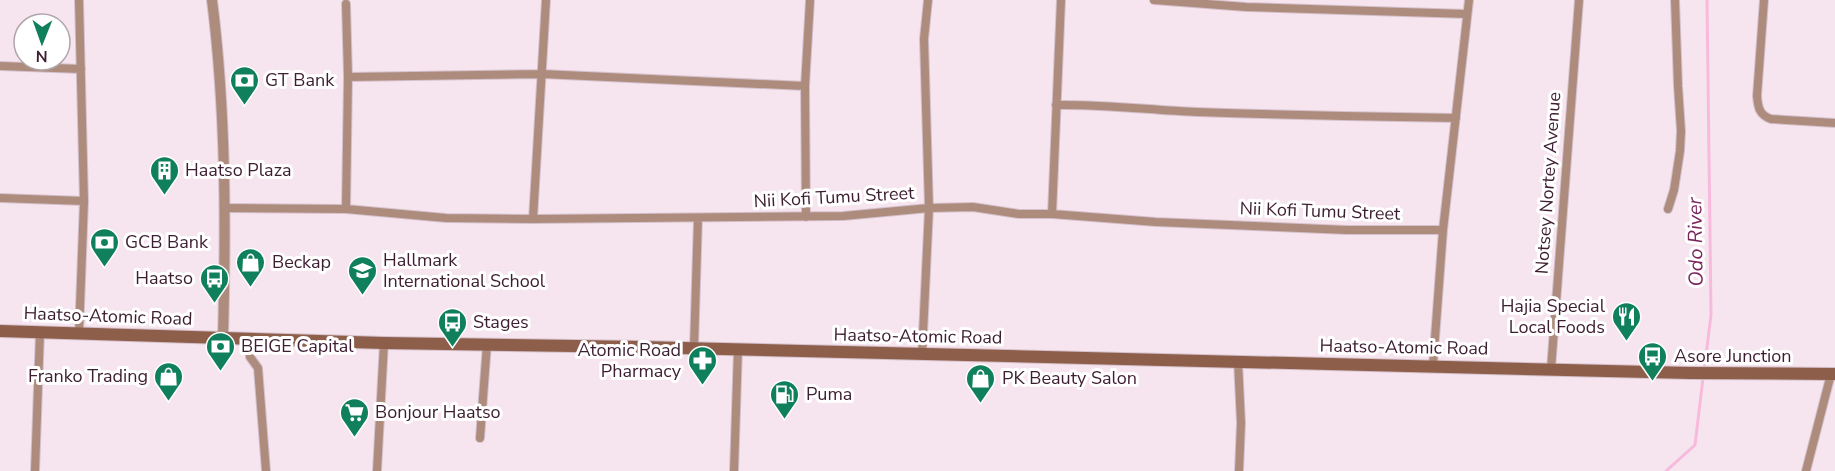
<svg xmlns="http://www.w3.org/2000/svg" width="1835" height="471" font-family="'Nunito Sans',sans-serif">
<style>
.lines{fill:none;stroke-linecap:round;stroke-linejoin:round}
.stream{stroke:#f8badc;stroke-width:3}
.minor-casing{stroke:#d5c1cc;stroke-width:10}
.tertiary-casing{stroke:#d5c1cc;stroke-width:12}
.secondary-casing{stroke:#d5c1cc;stroke-width:14}
.minor{stroke:#ad8c7d;stroke-width:8}
.tertiary{stroke:#ad8c7d;stroke-width:10}
.secondary{stroke:#8d5e49;stroke-width:12}
.labels{text-anchor:middle;stroke-width:6;stroke-linejoin:round;paint-order:stroke}
.poi-label{font-size:18px;fill:#3d1e30;stroke:#fff;text-anchor:start}
.street-label{font-size:18px;fill:#3d1e30;stroke:#fff}
.water-label{font-size:20px;font-style:italic;fill:#7a255c;stroke:#fff}
</style>
<rect width="100%" height="100%" fill="#f6e5ee"/>
<g class="lines">
<path class="stream" d="M1704 371 1711 315 1707 0
M1666 471 1695 445 1703 378"/>
<defs>
<path id="minor" d="M1154 0 1246 7 1467 14
M1764 0 1757 96C1758 107 1759 115 1771 119L1835 123
M346 4 348 77 346 209
M0 66 81 69
M348 77 542 74 805 86
M1056 105C1103 104 1150 110 1197 112 1283 115 1370 117 1456 118
M0 198 84 201
M225 208 346 209 446 218 533 219 843 216 929 208 973 207 1019 214H1052L1156 222 1347 230H1443
M1668 209 1674 190 1680 151 1681 131 1678 86 1675 0
M1052 214 1061 0
M806 217 805 86 810 0
M533 219 546 0
M79 333 84 201 79 0
M249 339 250 357 258 368 266 471
M694 348 698 218
M922 355 929 208 924 39 928 0
M1238 361 1241 423 1239 471
M1433 365 1443 230 1469 0
M1551 369 1579 0
M480 438 487 344
M35 471 40 332
M377 471 384 343
M734 471 738 349
M1806 471 1831 374"/>
<path id="tertiary" d="M212 0C226 112 226 224 223 338"/>
<path id="secondary" d="M0 331 384 343 642 347 1690 373 1835 374"/>
</defs>
<use href="#minor" class="minor-casing"/>
<use href="#tertiary" class="tertiary-casing"/>
<use href="#secondary" class="secondary-casing"/>
<use href="#minor" class="minor"/>
<use href="#tertiary" class="tertiary"/>
<use href="#secondary" class="secondary"/>
</g>
<defs>
<symbol id="bank-pin" viewBox="-11 -11 22 30"><path d="M0 17L-7.5 6A9.5 9.5 0 1 1 7.5 6Z" fill="#107f5b" stroke="#fff"/><path d="M-6-4H6V4H-6ZM0-2.3a2.3 2.3 0 1 0 0 4.6a2.3 2.3 0 1 0 0-4.6Z" fill="#fff"/></symbol>
<symbol id="building-pin" viewBox="-11 -11 22 30"><path d="M0 17L-7.5 6A9.5 9.5 0 1 1 7.5 6Z" fill="#107f5b" stroke="#fff"/><path d="M-4-6H4V6H1V3H-1V6H-4ZM-2.5-4.3h1.7v1.8h-1.7ZM.8-4.3h1.7v1.8H.8ZM-2.5-1h1.7V.8h-1.7ZM.8-1h1.7V.8H.8Z" fill="#fff"/></symbol>
<symbol id="shop-pin" viewBox="-11 -11 22 30"><path d="M0 17L-7.5 6A9.5 9.5 0 1 1 7.5 6Z" fill="#107f5b" stroke="#fff"/><path d="M-5-2.5h2.3a2.7 3.5 0 0 1 5.4 0H5L5.5 6h-11ZM-1.5-2.5h3a1.5 2.3 0 0 0-3 0Z" fill="#fff"/></symbol>
<symbol id="school-pin" viewBox="-11 -11 22 30"><path d="M0 17L-7.5 6A9.5 9.5 0 1 1 7.5 6Z" fill="#107f5b" stroke="#fff"/><path d="M0-5L7-2L0 1L-7-2ZM-4 1L0 2.5L4 1V4Q0 6-4 4Z" fill="#fff"/></symbol>
<symbol id="bus-pin" viewBox="-11 -11 22 30"><path d="M0 17L-7.5 6A9.5 9.5 0 1 1 7.5 6Z" fill="#107f5b" stroke="#fff"/><path d="M-5-6H5V4H4V6H2V4H-2V6H-4V4H-5ZM-3.5-4V0h7V-4ZM-3.5 1.2v1.5H-2V1.2ZM2 1.2v1.5H3.5V1.2Z" fill="#fff"/></symbol>
<symbol id="restaurant-pin" viewBox="-11 -11 22 30"><path d="M0 17L-7.5 6A9.5 9.5 0 1 1 7.5 6Z" fill="#107f5b" stroke="#fff"/><path d="M-5-6h1v4h1v-4h1v4h1v-4h1v5L-1.5 .5V6h-2V.5L-5-1ZM5-6V6H3V1.5H1.5Q1.5-4 5-6Z" fill="#fff"/></symbol>
<symbol id="pharmacy-pin" viewBox="-11 -11 22 30"><path d="M0 17L-7.5 6A9.5 9.5 0 1 1 7.5 6Z" fill="#107f5b" stroke="#fff"/><path d="M-2-6h4v4h4v4h-4v4h-4v-4h-4v-4h4Z" fill="#fff"/></symbol>
<symbol id="fuel-pin" viewBox="-11 -11 22 30"><path d="M0 17L-7.5 6A9.5 9.5 0 1 1 7.5 6Z" fill="#107f5b" stroke="#fff"/><path d="M-5.5-6h7V0h2V4h1.3V-2.5L3-4.5l.8-.8L6-3V5H2.5V1h-1V6h-7ZM-4.2-4.7v3.2H.2V-4.7Z" fill="#fff"/></symbol>
<symbol id="supermarket-pin" viewBox="-11 -11 22 30"><path d="M0 17L-7.5 6A9.5 9.5 0 1 1 7.5 6Z" fill="#107f5b" stroke="#fff"/><path d="M-6-5.5h2.5l.6 2H6L4.5 2H-2.5L-4.4-4H-6ZM-1.5 3.2a1.3 1.3 0 1 0 .1 0ZM3 3.2a1.3 1.3 0 1 0 .1 0Z" fill="#fff"/></symbol>
</defs>
<g fill-rule="evenodd">
<use href="#bank-pin" x="228" y="64" width="33" height="45"/>
<use href="#building-pin" x="148" y="154" width="33" height="45"/>
<use href="#bank-pin" x="88" y="226" width="33" height="45"/>
<use href="#shop-pin" x="234" y="246" width="33" height="45"/>
<use href="#school-pin" x="346" y="254" width="33" height="45"/>
<use href="#bus-pin" x="198" y="262" width="33" height="45"/>
<use href="#restaurant-pin" x="1610" y="300" width="33" height="45"/>
<use href="#bus-pin" x="436" y="306" width="33" height="45"/>
<use href="#bank-pin" x="204" y="330" width="33" height="45"/>
<use href="#bus-pin" x="1636" y="340" width="33" height="45"/>
<use href="#pharmacy-pin" x="686" y="344" width="33" height="45"/>
<use href="#shop-pin" x="152" y="360" width="33" height="45"/>
<use href="#shop-pin" x="964" y="362" width="33" height="45"/>
<use href="#fuel-pin" x="768" y="378" width="33" height="45"/>
<use href="#supermarket-pin" x="338" y="396" width="33" height="45"/>
</g>
<g class="labels">
<g class="poi-label">
<text x="265" y="86">GT Bank</text>
<text x="185" y="176">Haatso Plaza</text>
<text x="125" y="248">GCB Bank</text>
<text x="383" y="266">Hallmark<tspan x="383" dy="21">International School</tspan></text>
<text x="272" y="268">Beckap</text>
<text x="193" y="284" text-anchor="end">Haatso</text>
<text x="1605" y="312" text-anchor="end">Hajia Special<tspan x="1605" dy="21">Local Foods</tspan></text>
<text x="473" y="328">Stages</text>
<text x="241" y="352">BEIGE Capital</text>
<text x="681" y="356" text-anchor="end">Atomic Road<tspan x="681" dy="21">Pharmacy</tspan></text>
<text x="1674" y="362">Asore Junction</text>
<text x="148" y="382" text-anchor="end">Franko Trading</text>
<text x="1002" y="384">PK Beauty Salon</text>
<text x="806" y="400">Puma</text>
<text x="375" y="418">Bonjour Haatso</text>
</g>
<g class="street-label">
<text transform="translate(1548 183) rotate(-86)" y="6">Notsey Nortey Avenue</text>
<text transform="translate(834 197) rotate(-3)" y="6">Nii Kofi Tumu Street</text>
<text transform="translate(1320 211) rotate(2)" y="6">Nii Kofi Tumu Street</text>
<text transform="translate(108 316) rotate(2)" y="6">Haatso-Atomic Road</text>
<text transform="translate(918 336) rotate(1)" y="6">Haatso-Atomic Road</text>
<text transform="translate(1404 347) rotate(1)" y="6">Haatso-Atomic Road</text>
</g>
<g class="water-label">
<text transform="translate(1695 242) rotate(-91)" y="7">Odo River</text>
</g>
</g>
<g transform="translate(42 42) rotate(181)"><circle r="28" fill="#ffffff" stroke="#b1a5ac" stroke-width="1.5"/>
<path d="M0-4.5L10 22L0 15L-10 22Z" fill="#107f5b"/>
<text y="-9" font-size="16" font-weight="bold" text-anchor="middle" fill="#3d1e30">N</text>
</g>
</svg>
